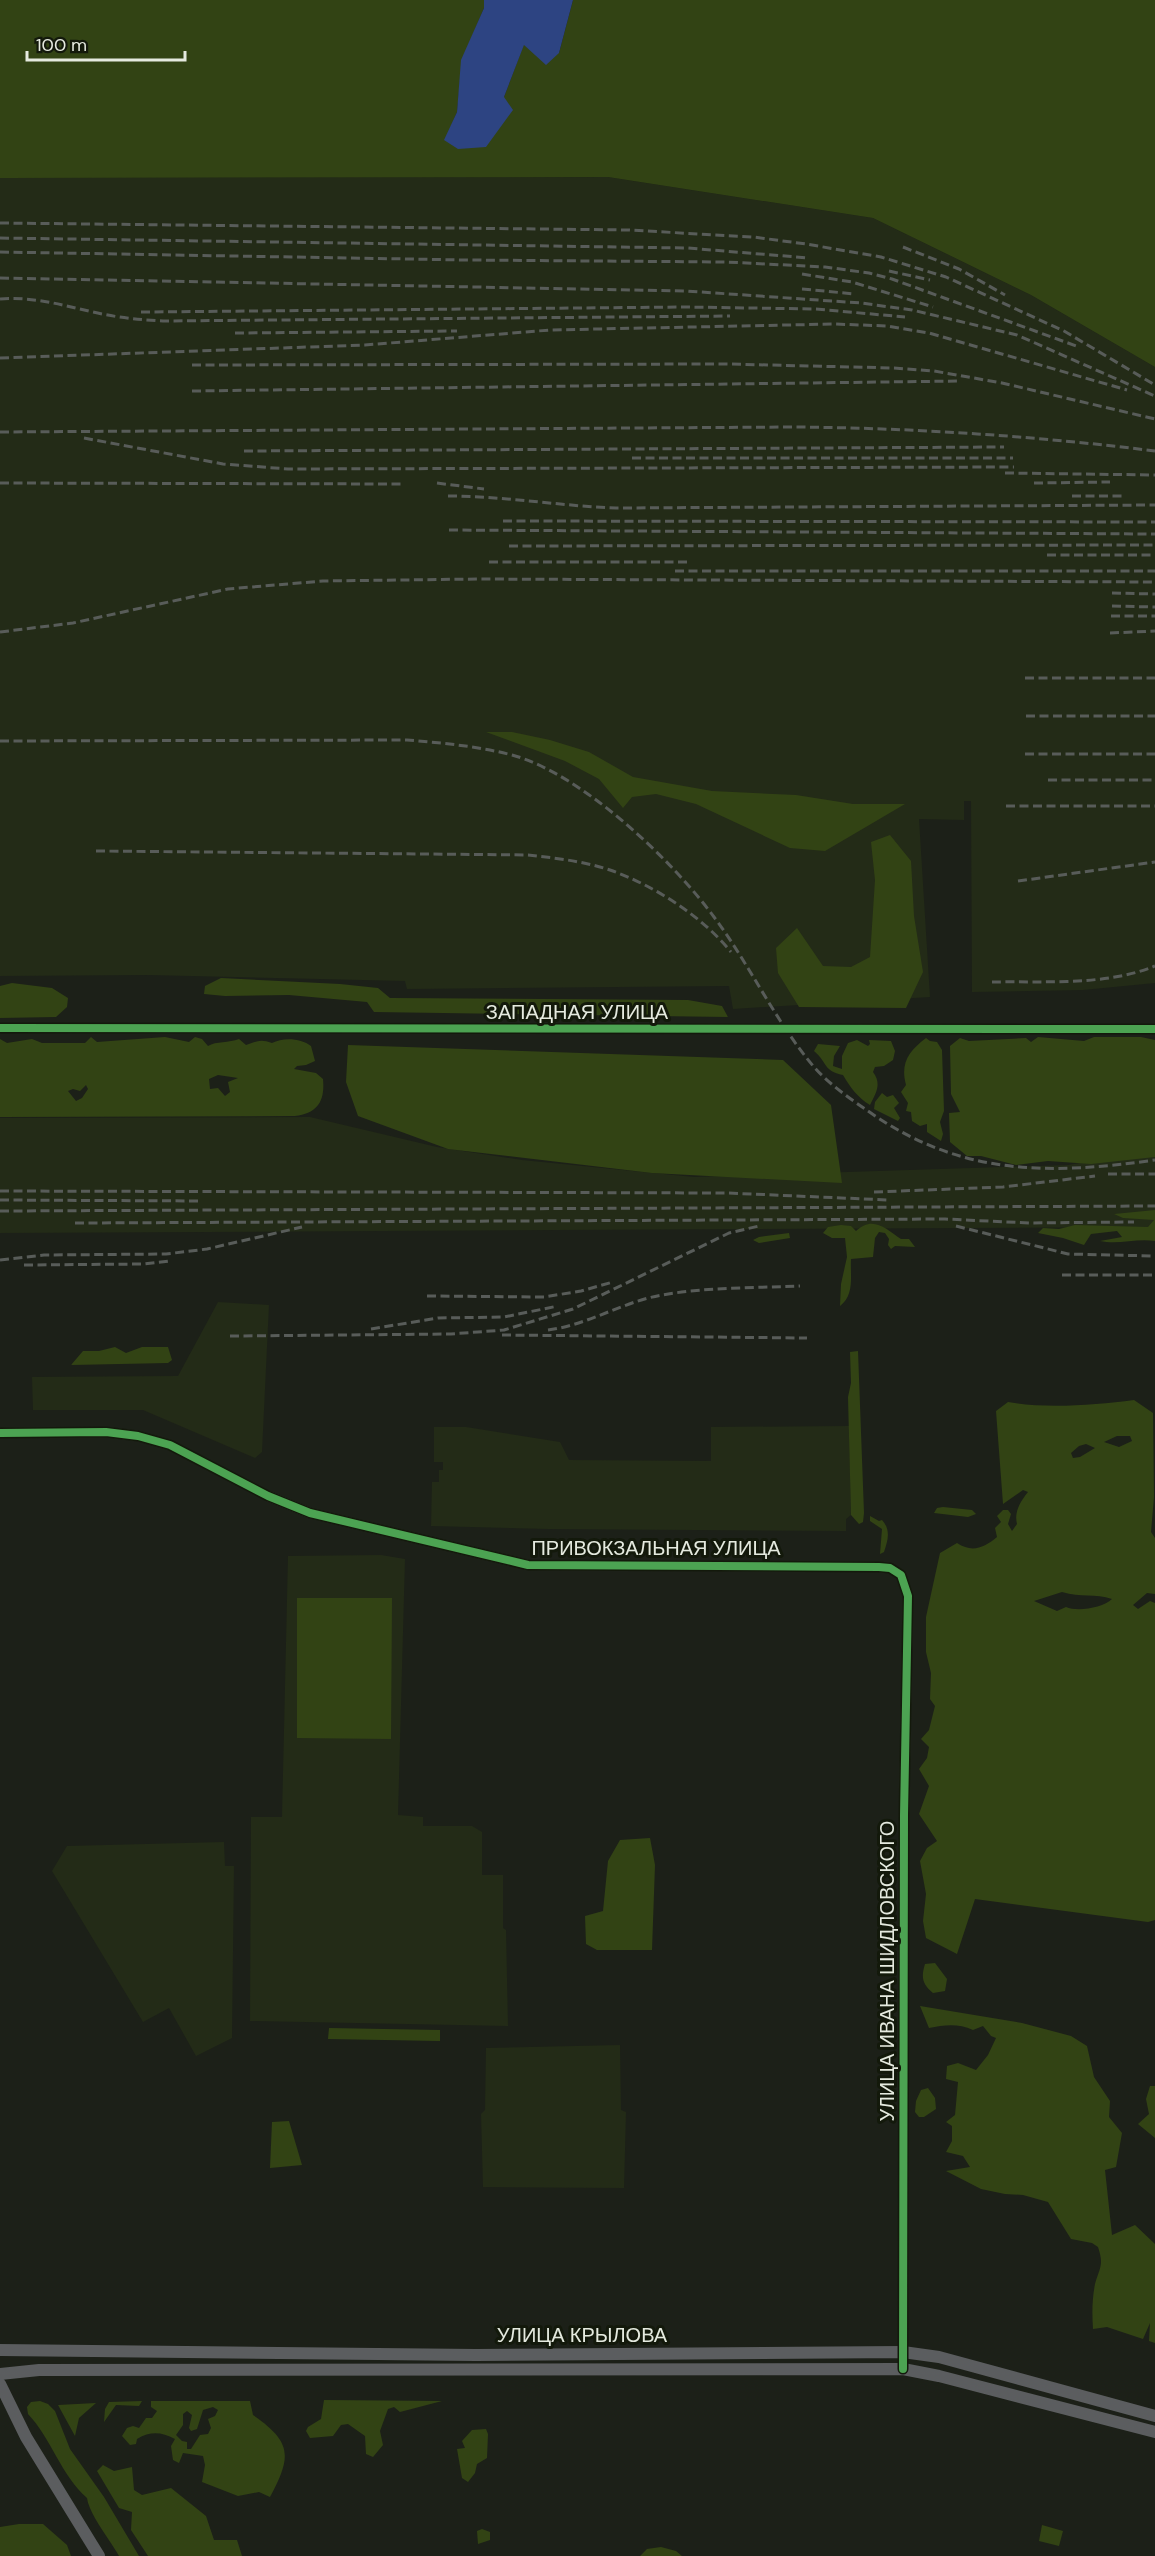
<svg xmlns="http://www.w3.org/2000/svg" width="1155" height="2556" font-family="'DM Sans',sans-serif">
<style>
.built{fill:#232b17}
.green{fill:#324314;fill-rule:evenodd}
.water{fill:#2d4482}
.lines{fill:none;stroke-linecap:round;stroke-linejoin:round}
.tertiary{stroke:#515253;stroke-width:10}
.secondary{stroke:#5b5d5f;stroke-width:12}
.rail{stroke:#585c59;stroke-width:3;stroke-dasharray:9 4.5;stroke-linecap:butt}
.cycleway-casing{stroke:#13190b;stroke-width:11}
.cycleway{stroke:#4ca352;stroke-width:8}
.labels{text-anchor:middle;stroke-width:6;stroke-linejoin:round;paint-order:stroke}
.street-label{font-size:20px;fill:#e5eadf;stroke:#13190b}
</style>
<rect width="100%" height="100%" fill="#1c2018"/>
<path class="built" d="M608 177 873 218 1031 295 1155 367V983L1083 990 972 992 971 801H964V820L919 819 930 997 733 1009 729 986 407 989 405 981 148 975 0 976V178Z
M310 1117 437 1147 522 1160 694 1177 1068 1165 1155 1150V1227L0 1233V1118Z
M218 1302 269 1305 262 1452 255 1458 143 1410H33L32 1377 178 1376Z
M849 1426 851 1515 846 1519V1531L549 1529 431 1526 432 1482H439V1470H443V1462H434V1427H466L560 1442 569 1460 711 1461V1427Z
M381 1555 405 1559 398 1815 423 1817V1826H472L482 1832V1875H503V1928L506 1930 508 2026 250 2021 251 1817H282L288 1556Z
M224 1842 225 1866H234L232 2038 196 2056 169 2008 143 2022 52 1871 67 1846Z
M620 2045 621 2110 626 2112 624 2188 483 2187 481 2114 485 2110 486 2048Z"/>
<path class="green" d="M0 0H484V8L462 60 457 112 445 140 504 97 524 44 559 53 573 0H1155V367L1031 295 873 218 608 177 0 178Z
M486 732H512L550 740 589 752 633 777 712 791 796 795 853 804H905L825 851 790 848 696 804 656 794 632 797 623 808 599 779 565 761Z
M890 835 911 861 914 916 923 972 906 1008 799 1007 778 973 776 948 797 928 823 966 851 967 870 957 875 880 871 842Z
M221 978 340 984 378 988 390 998 688 1000 722 1006 728 1017 374 1012 367 1002 289 995 225 996 204 994 205 986Z
M12 983 52 988 68 998 67 1007 56 1017 0 1018V986Z
M91 1037 97 1042 165 1037 189 1042 195 1037 202 1039 208 1046C216 1041 229 1043 239 1039L246 1045C257 1042 259 1038 272 1043 283 1037 301 1038 311 1046L315 1061 306 1065 297 1066 294 1069 316 1073 323 1079C325 1101 318 1113 295 1116L0 1117V1039L7 1043 32 1039 42 1043H85ZM218 1075 238 1078 228 1082 230 1092 225 1096 218 1088 210 1089 209 1079ZM86 1085 88 1089 82 1098 76 1101 68 1091 73 1089 80 1091Z
M1038 1037 1084 1041 1094 1037H1141L1155 1040V1157L1091 1164 1048 1161 1016 1165 981 1156H967L950 1142 949 1113 960 1112 951 1094 950 1046 960 1038 969 1041 1026 1038 1031 1042Z
M926 1038 930 1041 937 1042 942 1050 944 1111 940 1122 943 1134 941 1141 927 1132V1124L920 1126 912 1121 911 1112 906 1111 908 1103 901 1092 906 1085C900 1063 909 1051 926 1038Z
M857 1040 868 1046 870 1044 869 1040 891 1041 895 1051 893 1060 884 1066 875 1067 873 1072C882 1084 876 1093 870 1105 858 1098 850 1087 843 1075 823 1071 828 1063 814 1051L818 1044 840 1046 834 1056 833 1066 842 1069V1056L848 1043Z
M348 1045 783 1060 831 1105 842 1183 652 1173 448 1149 358 1116 346 1082Z
M882 1093 887 1097 893 1095 899 1103 894 1108 900 1118 898 1121 874 1109 875 1102Z
M1155 1210V1241C1136 1238 1119 1245 1100 1241L1122 1237 1117 1231 1091 1234 1084 1245 1063 1238 1038 1233 1043 1228 1059 1229 1075 1225 1148 1227 1154 1220 1123 1218 1114 1214Z
M841 1225 851 1226 856 1231C873 1215 886 1229 901 1239H909L915 1247 895 1246 891 1249 888 1245 889 1239 885 1233 879 1232 875 1238 873 1257 851 1259C850 1275 855 1295 840 1306L841 1284 847 1257 845 1238H832L823 1233 828 1227Z
M789 1233 790 1238 759 1243 753 1240 759 1237Z
M115 1347 126 1353 142 1347H168L172 1360 168 1363 71 1365 83 1351H99Z
M858 1351 864 1513 863 1522 859 1524 851 1515 848 1397 851 1383 850 1352Z
M1134 1400 1153 1413 1154 1497 1151 1532 1155 1538V1594L1147 1593 1133 1605 1138 1609 1150 1601 1155 1603V1920L1148 1922 975 1899 957 1954 926 1938 923 1921 926 1894 920 1861 927 1848 937 1841 919 1814 929 1786 919 1769 927 1758 929 1747 921 1739 929 1730 935 1706 930 1699 931 1673 926 1652V1617L940 1553 957 1543C972 1553 984 1548 997 1537L995 1528 1001 1522 997 1516 1003 1510H1008L1011 1514 1008 1524 1012 1531 1017 1524C1014 1512 1020 1502 1028 1492L1023 1490 1003 1504 996 1411 1008 1402C1046 1409 1095 1405 1134 1400ZM1117 1436H1130L1132 1441 1119 1447 1104 1442ZM1086 1444 1095 1448 1080 1457 1073 1458 1071 1453 1079 1446ZM1062 1592C1081 1598 1095 1593 1112 1599 1103 1608 1077 1612 1066 1607L1057 1611 1034 1601Z
M943 1507 972 1510 976 1514 968 1517 934 1513 937 1508Z
M870 1516 879 1521 882 1520C891 1530 888 1540 884 1552L880 1554 882 1529 870 1521Z
M297 1598H392L391 1739 297 1738Z
M650 1838 655 1865 652 1950H597L586 1944 585 1916 603 1911 608 1861 620 1840Z
M935 1963 947 1979 945 1991 933 1993C922 1984 921 1977 925 1964Z
M920 2006 1022 2023 1071 2036 1087 2046 1094 2077 1110 2101 1109 2117 1122 2133 1116 2167 1105 2170 1112 2235 1135 2225 1155 2244V2343L1149 2341 1150 2323 1143 2339 1107 2327 1093 2329C1092 2314 1092 2299 1095 2284 1100 2267 1104 2265 1098 2247L1092 2243 1071 2239 1048 2202 1023 2195 1005 2194 981 2189 946 2171 970 2167 963 2156 946 2152 952 2141V2126L946 2122 955 2115 958 2082 946 2079 947 2066 958 2063 976 2070 988 2055 996 2038 991 2036 983 2026 973 2030C958 2023 944 2025 929 2028Z
M329 2028 440 2030V2041L328 2039Z
M1150 2086H1155V2138L1138 2124 1149 2114 1146 2099Z
M928 2088 935 2098 936 2109 924 2117H919L915 2112 916 2101 921 2090Z
M289 2121 302 2165 270 2168 272 2122Z
M324 2400 442 2401 400 2412 394 2407 388 2409 380 2431 383 2445 373 2457 366 2454 365 2436 348 2424 341 2425 333 2436 310 2438 306 2431 308 2427 321 2419Z
M40 2401 48 2404 55 2411 70 2449 104 2497 139 2556H119C110 2540 89 2514 87 2498 61 2475 51 2438 28 2414L27 2407 31 2402Z
M142 2401 139 2406 116 2405 104 2422 105 2409 109 2402Z
M151 2401H250L253 2415C292 2442 292 2456 270 2497L259 2492 238 2496 202 2482 205 2465 203 2456 183 2453 179 2463 173 2460 171 2446 175 2439C161 2432 151 2431 137 2439L136 2444 130 2445 122 2436 127 2428 133 2426 139 2428 146 2418H152L157 2411 151 2407ZM213 2407 218 2410 215 2416 208 2419 211 2428 208 2434 200 2435 191 2449H187V2442L182 2441 176 2435 183 2425V2414L187 2411 192 2415 189 2428 191 2431 197 2429 203 2410Z
M96 2403 79 2418 75 2436 58 2405Z
M486 2429 488 2434 487 2458 477 2464 475 2473 468 2482 462 2478 457 2449 465 2448 462 2441 472 2430Z
M103 2465 114 2471 132 2467 134 2490 142 2495 171 2488 206 2516 214 2540H237L242 2556H148L131 2530 132 2512 119 2508 97 2471Z
M19 2524H43L67 2545 71 2556H0V2527Z
M1042 2525 1063 2531 1059 2546 1039 2541Z
M482 2529 490 2532V2540L478 2544 477 2531Z
M661 2547 676 2551 682 2556H640L647 2549Z"/>
<path class="water" d="M484 0H573L559 53 546 65 524 45 504 97 513 110 486 147 458 149 444 140 457 112 461 60 484 8Z"/>
<g class="lines">
<path class="tertiary" d="M0 1028 1155 1029
M0 1433 106 1432 138 1436 170 1445 268 1496 310 1513 528 1565 879 1567 890 1568 901 1575 908 1596 904 1815 903 2369"/>
<path class="secondary" d="M0 2350 476 2355 903 2352 939 2357 1155 2416
M0 2374 39 2370 903 2369 939 2376 1155 2432
M0 2384 26 2437 99 2556"/>
<path class="rail" d="M0 223 628 230 753 237 806 244 881 257 946 277 1064 331 1155 385
M0 238 687 248 809 258
M903 247 959 269 1005 295
M0 252 466 260 726 262 825 267 869 273 892 279 1079 347
M889 271 930 280
M802 274 852 282 933 307
M0 278 686 291 861 303 912 310 1017 335 1155 396
M802 289 855 294
M0 299C36 296 68 307 102 314 122 318 142 320 163 321L730 316
M141 312 685 307 816 309 905 317
M235 333 457 331
M0 358 365 345 550 330 835 324 887 326 929 333 1127 390
M192 365 727 364 894 368 934 371 1002 383 1155 419
M192 391 960 381
M0 432 794 427C915 428 1035 436 1155 451
M84 438 223 464 288 469 1014 467
M244 451 1004 447
M632 458H1013
M1005 473 1155 475
M0 483 401 484
M437 483 484 489
M1034 483 1110 482
M448 496C504 496 560 506 616 508L1155 505
M1072 496H1122
M503 521 1155 522
M449 530 1155 534
M509 546 1155 545
M1047 555H1155
M489 562H690
M675 571H1155
M1112 593 1155 594
M1112 606 1155 607
M1111 616H1155
M0 632 73 623 228 589 323 581 479 579 1155 582
M1110 633 1155 631
M1025 678H1155
M1026 716H1155
M0 741 407 740C442 743 477 746 512 755 582 774 672 860 714 917 750 965 775 1021 814 1067 829 1084 849 1098 868 1111 960 1176 1048 1175 1155 1160
M1025 754H1155
M1048 780H1155
M1006 806H1155
M96 851 528 855C555 858 583 861 610 870 653 885 702 916 731 952
M1018 881 1155 862
M992 982C1043 981 1107 986 1155 966
M1108 1174H1155
M0 1191 728 1193 888 1200
M874 1192 1003 1187 1095 1176
M0 1200 201 1201
M0 1211 1155 1206
M75 1223 945 1219 1029 1223 1134 1222
M956 1226 1068 1254 1155 1256
M0 1260 44 1255 166 1254 207 1249 302 1227
M24 1265 144 1264 171 1261
M1062 1275H1155
M427 1296 544 1297 581 1291 613 1282
M371 1329 438 1318 504 1317 558 1306
M548 1330C588 1325 622 1302 662 1295 707 1287 755 1288 800 1286
M502 1335 807 1338
M230 1336 451 1334 504 1330 573 1309 729 1233 759 1226"/>
<defs>
<path id="cycleway" d="M0 1028 1155 1029
M0 1433 106 1432 138 1436 170 1445 268 1496 310 1513 528 1565 879 1567 890 1568 901 1575 908 1596 904 1815 903 2369"/>
</defs>
<use href="#cycleway" class="cycleway-casing"/>
<use href="#cycleway" class="cycleway"/>
</g>
<g class="labels">
<g class="street-label">
<text x="577" y="1019">ЗАПАДНАЯ УЛИЦА</text>
<text x="656" y="1555">ПРИВОКЗАЛЬНАЯ УЛИЦА</text>
<text transform="translate(887 1971) rotate(-90)" y="7">УЛИЦА ИВАНА ШИДЛОВСКОГО</text>
<text x="582" y="2342">УЛИЦА КРЫЛОВА</text>
</g>
</g>
<path d="M27 51v9h158v-9" fill="none" stroke="#e5eadf" stroke-width="3"/>
<text x="36" y="51" font-size="18" fill="#e5eadf" stroke="#13190b" stroke-width="4.5" paint-order="stroke">100 m</text>
</svg>
